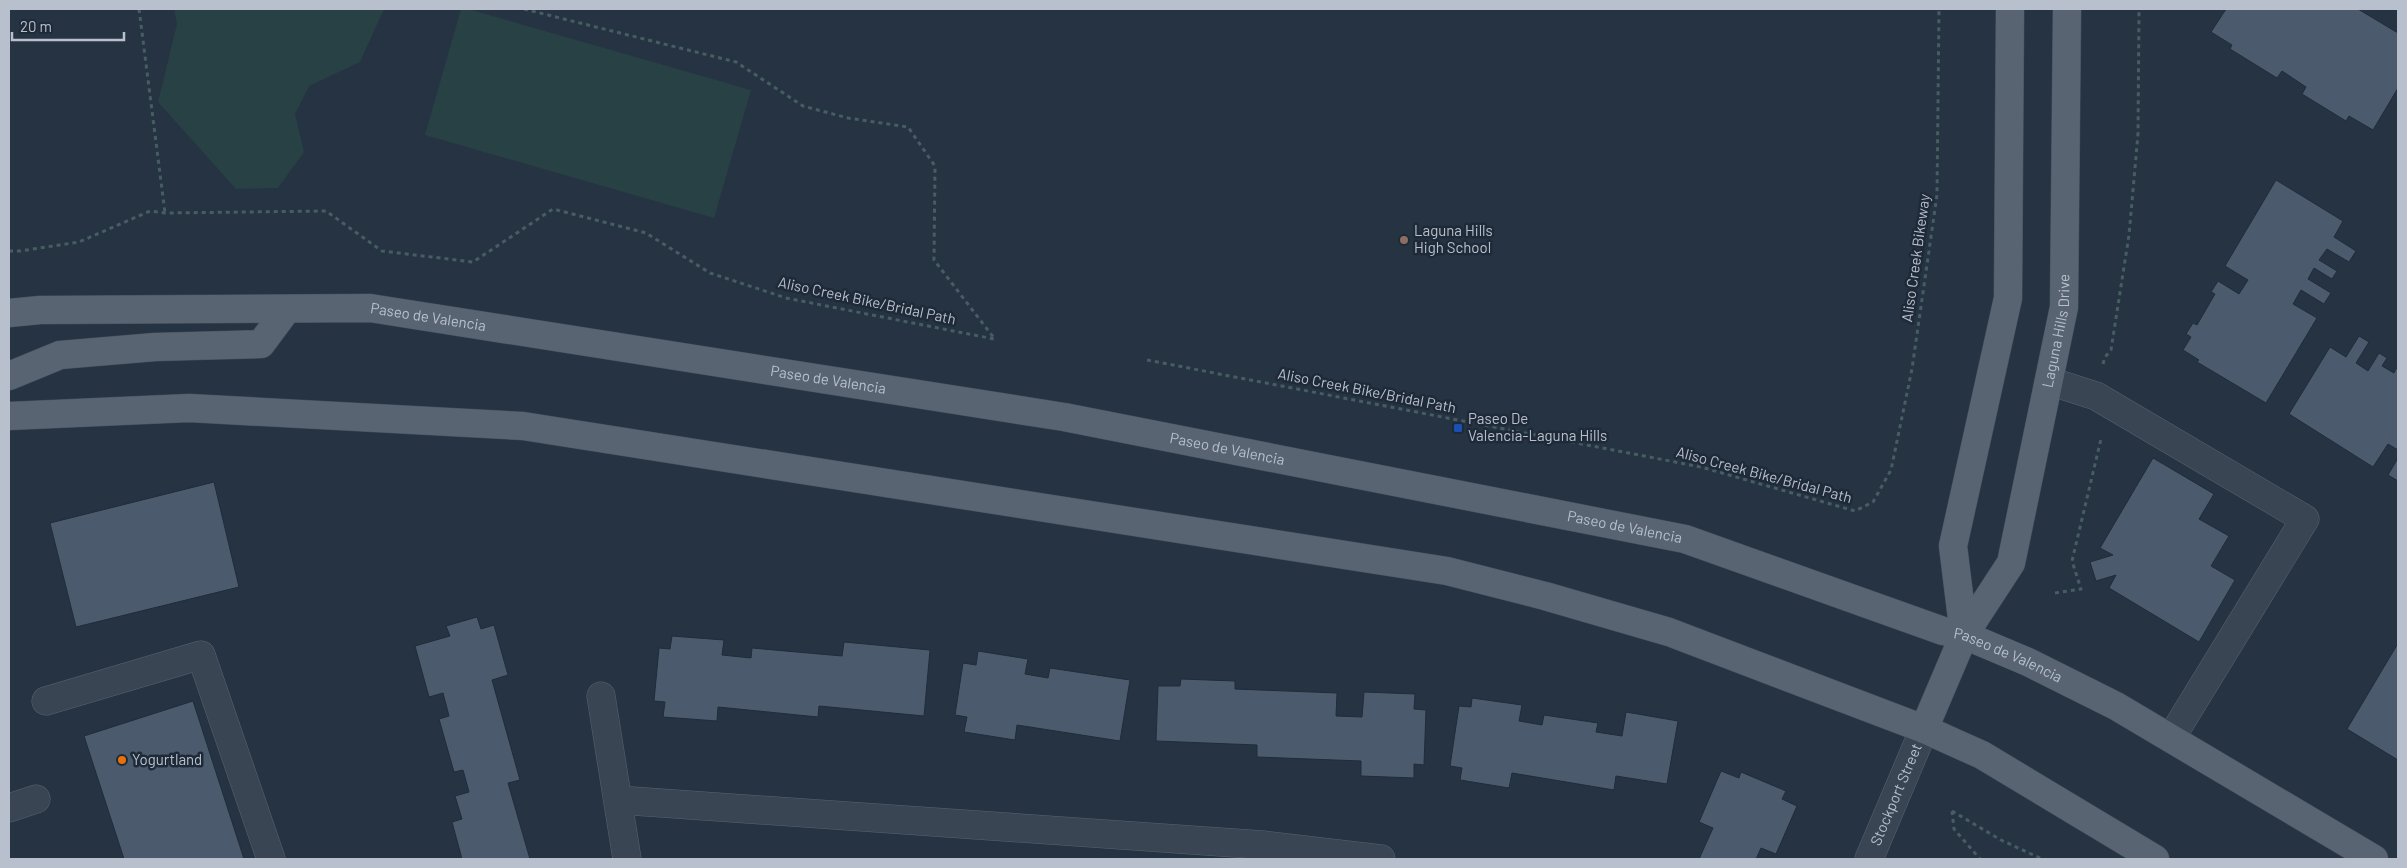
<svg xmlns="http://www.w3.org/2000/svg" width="2407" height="868" font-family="Barlow,sans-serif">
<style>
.green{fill:#284144}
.building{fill:#4c5a6d;stroke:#212c3a}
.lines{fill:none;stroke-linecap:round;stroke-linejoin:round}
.minor-casing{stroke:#596370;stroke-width:29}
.major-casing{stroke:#444e5c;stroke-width:29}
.path{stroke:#465e61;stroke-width:3;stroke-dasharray:4 4;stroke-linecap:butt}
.minor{stroke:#3a4553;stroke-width:28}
.major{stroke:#596473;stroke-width:28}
.education-dot{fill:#8d6e63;stroke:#1f2a38;stroke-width:2}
.transit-dot{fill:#1a4fb4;stroke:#1f2a38;stroke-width:2}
.food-dot{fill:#e8710a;stroke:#1f2a38;stroke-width:2}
.labels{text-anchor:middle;stroke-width:5;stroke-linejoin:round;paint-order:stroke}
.poi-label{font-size:15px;fill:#b8c0cd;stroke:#1f2a38;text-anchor:start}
.street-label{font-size:15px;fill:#b8c0cd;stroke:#1f2a38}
</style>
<rect width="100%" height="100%" fill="#263343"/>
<path class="green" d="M174 9H384L360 62 309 86 295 114 304 152 278 188 236 189 158 102 177 24Z
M461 9H468L751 90 714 218 425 135Z"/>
<path class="building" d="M2226 9H2358L2398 33V88L2373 130 2349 116 2346 121 2302 94 2306 87 2282 71 2277 78 2230 49 2232 45 2211 32Z
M2276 180 2343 221 2334 237 2356 251 2349 262 2327 249 2319 260 2337 271 2332 279 2314 268 2308 279 2331 293 2324 304 2301 290 2293 304 2317 318 2266 403 2197 362 2199 360 2183 350 2191 337 2186 334 2193 323 2197 325 2215 294 2211 292 2218 281 2239 294 2248 280 2225 266Z
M2359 336 2369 342 2356 363 2368 371 2379 353 2387 358 2382 366 2394 373 2398 365V450L2388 444 2373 467 2289 414 2330 347 2346 357Z
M2153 458 2214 494 2199 519 2229 536 2211 566 2235 580 2199 642 2109 588 2116 575 2096 581 2090 562 2113 555 2100 548Z
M2398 458V481L2388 475Z
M214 482 239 587 76 627 50 523Z
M477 617 481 629 494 625 508 675 492 680 520 780 508 783 530 859H462L452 822 462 819 455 796 469 792 463 770 454 772 439 719 449 716 443 693 429 697 415 646 450 636 446 626Z
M672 636 724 640 722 655 751 658 752 648 842 656 844 642 930 650 924 716 819 706 818 717 718 707 717 721 663 717 665 702 654 701 659 648 670 649Z
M2397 645H2398V760L2347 729Z
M978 651 1028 659 1025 674 1048 678 1050 668 1130 680 1120 741 1017 725 1015 740 964 732 967 717 955 715 963 663 976 665Z
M1181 679 1235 681V689L1337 693 1336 716 1362 717 1364 692 1415 694 1414 709 1426 710 1424 765 1414 764V778L1361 776V761L1257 757V745L1156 741 1158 686H1180Z
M1472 698 1522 705 1519 721 1542 725 1544 715 1598 723 1596 732 1622 736 1626 712 1678 721 1667 784 1616 776 1614 790 1512 773 1509 788 1460 780 1462 768 1450 766 1459 706 1471 707Z
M193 701 244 859H124L84 736Z
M1721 771 1739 778 1741 772 1786 791 1782 799 1797 806 1776 854 1761 848 1756 859H1699L1713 828 1699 822Z"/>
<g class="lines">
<defs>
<g id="minor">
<path d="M2049 381 2096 396 2305 519 2171 738"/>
<path d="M601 696 627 859"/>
<path d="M46 701 201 655 271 859"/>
<path d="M618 800 1263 845 1381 859"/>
<path d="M9 808 36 799"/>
<path id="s1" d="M1869 859 1924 729"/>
</g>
<g id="major">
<path id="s2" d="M9 313 40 310 370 308 1064 417 1685 539 1943 631 1964 635 2028 662 2116 706 2374 859"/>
<path d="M9 376 60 355 155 347 261 344 287 309"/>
<path d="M9 416 189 408 523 426 1447 571 1545 596 1669 632 1924 729 1982 755 2155 859"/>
<path d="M1964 635 1953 546 2008 298 2010 9"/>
<path id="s3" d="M1924 729 1964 635 2011 563 2064 307 2067 9"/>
</g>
</defs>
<use href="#minor" class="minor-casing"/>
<use href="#major" class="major-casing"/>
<path class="path" d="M139 9 165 213
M524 9 736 62 803 106 848 118 908 127 935 166 934 260 994 338
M9 251H20L79 242 150 211 165 213 326 211 382 251 473 262 553 209 646 233 710 273 786 298 994 339
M1147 360 1701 467 1855 511 1873 502 1891 470 1912 369 1937 195 1939 9
M2103 364 2105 357 2111 350 2129 235 2138 134 2139 9
M2055 593 2081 589 2072 561 2101 439
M1952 811 2001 840 2042 859
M1952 811 1954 829 1980 859"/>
<use href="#minor" class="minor"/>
<use href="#major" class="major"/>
</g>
<circle class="education-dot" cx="1404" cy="240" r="5"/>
<rect class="transit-dot" x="1453" y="423" width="10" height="10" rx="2.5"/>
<circle class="food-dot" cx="122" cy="760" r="5"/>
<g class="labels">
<g class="poi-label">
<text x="1414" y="236">Laguna Hills<tspan x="1414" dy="17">High School</tspan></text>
<text x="1468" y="424">Paseo De<tspan x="1468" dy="17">Valencia-Laguna Hills</tspan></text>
<text x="132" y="765">Yogurtland</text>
</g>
<g class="street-label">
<text transform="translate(1916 258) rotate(-82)" y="5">Aliso Creek Bikeway</text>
<text transform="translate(867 301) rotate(12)" y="5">Aliso Creek Bike/Bridal Path</text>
<text dy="5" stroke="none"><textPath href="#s2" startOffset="420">Paseo de Valencia</textPath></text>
<text dy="5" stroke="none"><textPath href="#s3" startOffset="425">Laguna Hills Drive</textPath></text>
<text dy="5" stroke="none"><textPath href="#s2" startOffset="825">Paseo de Valencia</textPath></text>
<text transform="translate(1367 391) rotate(11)" y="5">Aliso Creek Bike/Bridal Path</text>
<text dy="5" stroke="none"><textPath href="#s2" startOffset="1230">Paseo de Valencia</textPath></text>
<text transform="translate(1764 475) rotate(15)" y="5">Aliso Creek Bike/Bridal Path</text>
<text dy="5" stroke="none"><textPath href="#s2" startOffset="1635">Paseo de Valencia</textPath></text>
<text dy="5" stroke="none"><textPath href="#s2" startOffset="2040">Paseo de Valencia</textPath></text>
<text dy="5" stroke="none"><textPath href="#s1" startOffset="70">Stockport Street</textPath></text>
</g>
</g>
<rect width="2407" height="868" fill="none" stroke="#b8c0cd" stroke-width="20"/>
<path d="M12 32v8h112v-8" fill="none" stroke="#b8c0cd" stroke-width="2.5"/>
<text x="20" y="32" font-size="15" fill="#b8c0cd" stroke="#1f2a38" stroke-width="4" paint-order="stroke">20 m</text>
</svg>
